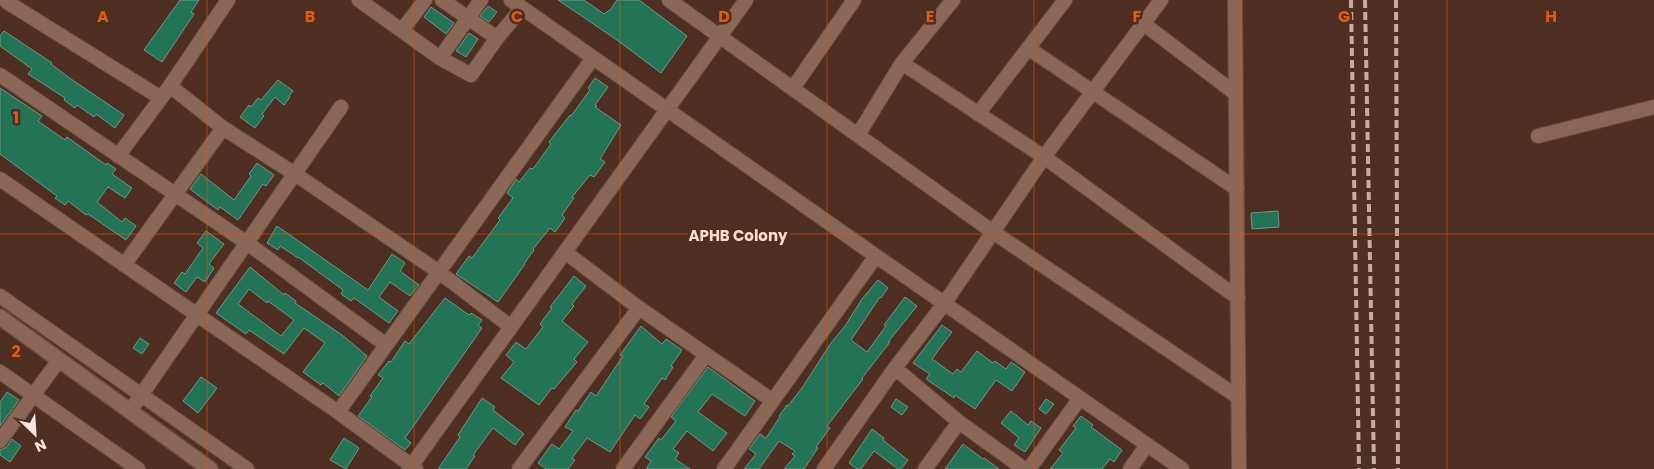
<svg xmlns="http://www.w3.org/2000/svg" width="1654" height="469" font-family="Poppins,sans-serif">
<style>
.building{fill:#237456;stroke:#709886;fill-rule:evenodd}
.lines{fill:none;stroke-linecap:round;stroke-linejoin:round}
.street-casing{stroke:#674c3f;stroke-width:16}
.secondary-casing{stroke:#674c3f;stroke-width:18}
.street{stroke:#8b6758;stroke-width:14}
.secondary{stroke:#8b6758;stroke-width:15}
.rail{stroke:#c5ada2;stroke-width:4;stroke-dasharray:8 4;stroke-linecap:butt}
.grid{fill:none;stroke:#e8590c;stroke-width:1;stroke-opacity:0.55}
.labels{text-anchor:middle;stroke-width:5;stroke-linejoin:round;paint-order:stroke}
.quarter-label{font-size:15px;font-weight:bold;fill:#fcdbcd;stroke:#4e2f21}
.grid-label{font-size:16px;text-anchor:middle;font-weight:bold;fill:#e8590c;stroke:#4e2f21;stroke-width:5;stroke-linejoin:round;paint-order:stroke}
</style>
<rect width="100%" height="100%" fill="#4e2f21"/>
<path class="building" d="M180 0H199L191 12 194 14 162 62 144 50Z
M558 0H584L604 14 611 9 617 0H639L687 36 661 73 617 40Z
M488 6 497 12 489 22 480 16Z
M431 7 454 23 446 34 424 17Z
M4 31 52 63 51 64 68 77 124 115 115 128 96 114 94 117 77 105 75 108 64 100 65 98 28 74 32 69 0 46V36Z
M469 33 478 39 466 57 456 51Z
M595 78 608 87 595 105 597 106 595 107 621 125 600 159 605 162 594 177 590 175 572 197 574 198 562 215 565 218 555 232 550 228 533 249 534 250 524 264H525L498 302 456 274 469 256 472 258 500 220 498 218 513 198 507 193 516 179 519 182 530 168 533 169 551 144 549 142 570 115 571 116 590 90 588 88Z
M278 80 293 91 289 96 290 97 284 105 275 97 262 114 264 116 255 128 240 117 249 105 251 107 258 98 261 100Z
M0 88 42 116 38 121 65 140 67 137 106 165 107 163 116 169 112 174 132 188 125 198 108 187 97 202 122 222 125 218 136 226 126 240 88 214 86 215 68 201 65 205 55 198 57 196 0 154Z
M257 163 274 175 266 186 263 184 238 220 220 207 218 210 190 189 201 174 234 200 251 176 249 174Z
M1278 211 1279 227 1252 229 1251 213Z
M277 226 368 290 392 254 405 263 400 271 419 285 410 296 390 282 379 297 398 311 389 323 354 298 351 301 341 294 343 290 298 257V258L280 246 278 250 267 243Z
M206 231 224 244 209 264 214 268 205 282 197 277 186 292 174 283 182 272 185 274 203 248 197 243Z
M250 267 284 295 285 293 296 301 295 303 342 335 367 356 339 396 323 383 321 385 303 372 325 343 304 328 284 354 249 330 246 334 216 313ZM249 289 267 303 268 301 294 320 281 336 238 304Z
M574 276 586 286 572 304 574 306 562 321 588 342 574 359 577 362 554 389 552 388 539 405 501 378 514 362 506 355 516 342 526 349 543 327 540 324 552 308 550 307Z
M878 280 888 288 881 298 880 297 851 340 867 352 886 326 884 325 905 297 917 306 888 342H890L862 378 863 379 827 426 830 428 816 447 818 448 804 469H784L795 456 792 454 795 451 779 441 759 469H744L756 454 749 449 760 434 766 438 780 417 779 416 787 405 788 406 802 388 831 343 845 326 862 299Z
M445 298 469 315 471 313 482 320 478 325 482 328 405 438 411 443 405 450 358 416 372 397 370 396 383 378 378 375 389 361 391 362 405 341 409 344Z
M942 325 952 332 932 359 953 374 957 369 961 372 977 351 993 363 995 361 1006 369 1011 362 1025 372 1012 391 996 380 975 409 955 395 954 398 926 379 930 374 913 363Z
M641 326 662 344 666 339 682 350 671 366 673 367 665 380 662 378 644 404 649 407 640 419 635 415 610 452 587 438 572 458 575 460 568 469H546L538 463 552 444 559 449 573 431 565 427 576 410 578 411 591 392 596 396 623 356 620 355Z
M140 338 149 344 142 354 133 348Z
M708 367 755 401 745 416 712 394 698 412 727 433 713 451 687 431 673 449 679 453 675 459 690 469H646L651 461 645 457 659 438 661 440 676 421 671 417Z
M201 377 217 388 198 413 183 401Z
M7 392 19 400 0 426V402Z
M482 398 495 407 493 410 524 434 515 445 493 428 473 455 475 456 466 469H438L460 437 458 435Z
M896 399 908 407 902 415 891 407Z
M1046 399 1054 404 1046 414 1039 409Z
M1011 411 1028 425 1031 421 1041 428 1025 452 1014 445 1019 438 1001 423Z
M1081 416 1093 425 1091 427 1122 450 1114 462 1110 459 1102 469H1050L1063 453 1059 450 1076 428 1073 426Z
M872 429 884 438 883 440 908 460 901 469H898L874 451 861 469H857L849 463Z
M344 438 359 448 346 469 330 460Z
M12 439 21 446 10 462 0 455V450L7 447Z
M963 444 983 459 984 458 999 469H945Z"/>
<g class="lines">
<defs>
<path id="street" d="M359 0 440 58 471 75 497 38 522 8
M442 0 497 38
M511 0 876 256 1182 469
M669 0 993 232 1238 397
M1235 0 1239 469
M7 2 161 98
M1144 24 1236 94
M402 30 425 0
M1028 48 1237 189
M440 58 481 0
M902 63 1044 157 1238 298
M0 75 247 243 386 345
M170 86 223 128 295 174 439 272 511 327
M793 88 854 0
M978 114 1065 0
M858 135 902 63 953 0
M1538 136 1654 107
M118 156 170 86 228 0
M0 179 338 412 416 469
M565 252 639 308 773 401
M124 265 223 128
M0 296 247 469
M895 368 959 422 1024 469
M0 372 138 469
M130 411 341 107
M338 412 593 58
M0 441 59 360
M409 469 746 0
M519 469 639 308
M623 469 706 355
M724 469 876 256
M824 469 895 368 944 304 1044 157 1161 0
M925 469 959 422
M1029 469 1080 398
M1130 469 1147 445"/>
<path id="secondary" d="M0 317 210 469"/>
</defs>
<use href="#street" class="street-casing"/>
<use href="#secondary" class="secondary-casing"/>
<use href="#street" class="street"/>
<use href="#secondary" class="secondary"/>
<path class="rail" d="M1351 0 1359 469
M1365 0 1374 469
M1396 0 1398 469"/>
</g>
<path class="grid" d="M207 0V469M414 0V469M620 0V469M827 0V469M1034 0V469M1240 0V469M1447 0V469M0 234H1654"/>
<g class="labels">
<g class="quarter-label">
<text x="738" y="241">APHB Colony</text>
</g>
</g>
<g class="grid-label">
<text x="103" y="22">A</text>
<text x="310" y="22">B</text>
<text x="517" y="22">C</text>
<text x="724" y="22">D</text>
<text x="930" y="22">E</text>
<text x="1137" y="22">F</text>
<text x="1344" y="22">G</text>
<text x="1551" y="22">H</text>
<text x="16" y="123">1</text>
<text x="16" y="357">2</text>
</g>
<g transform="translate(35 434) rotate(155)" stroke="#4e2f21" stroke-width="4" paint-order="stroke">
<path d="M0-4L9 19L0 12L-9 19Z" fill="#fae5dc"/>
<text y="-8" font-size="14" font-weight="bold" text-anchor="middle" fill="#fae5dc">N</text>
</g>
</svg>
